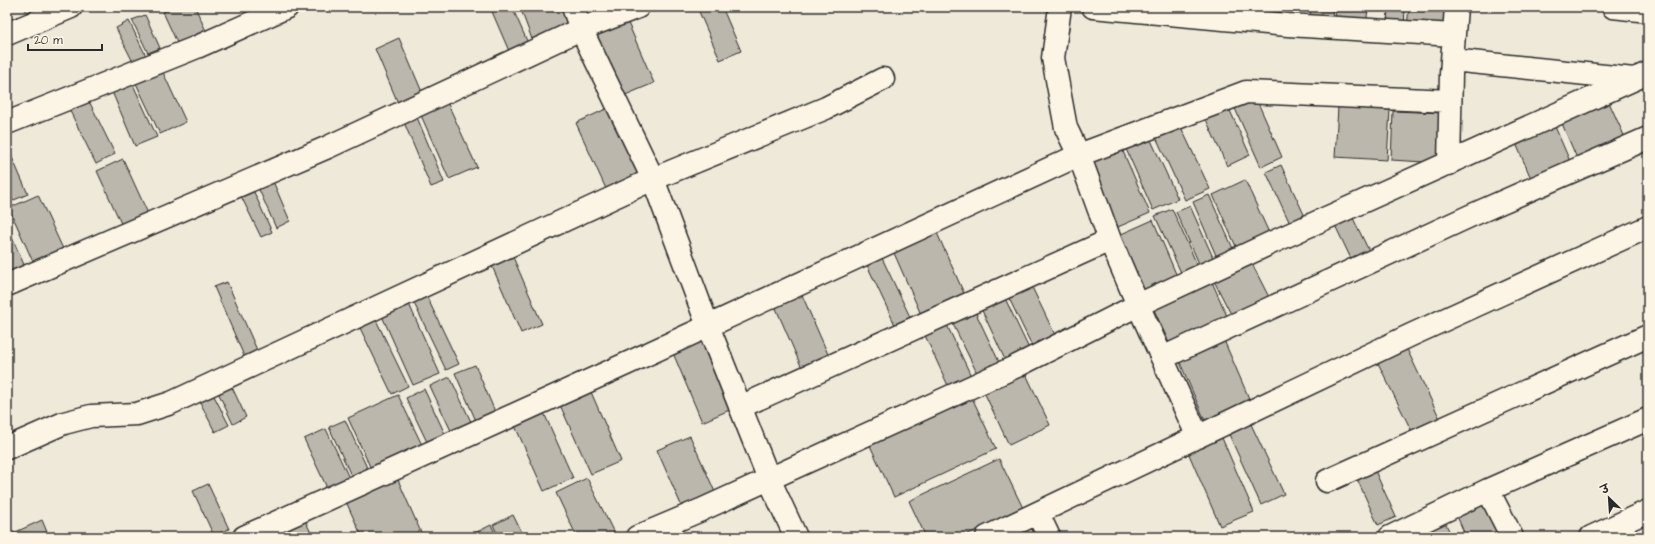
<svg xmlns="http://www.w3.org/2000/svg" width="1655" height="544" font-family="'Architects Daughter','Playpen Sans Deva',sans-serif">
<style>
.building{fill:#bcb7ac;stroke:#2b2b2b}
.lines{fill:none;stroke-linecap:round;stroke-linejoin:round}
.minor-casing{stroke:#2b2b2b;stroke-width:25}
.minor{stroke:#fcf5e5;stroke-width:22}
</style>
<rect width="100%" height="100%" fill="#efe9da"/>
<filter id="ink" filterUnits="userSpaceOnUse"><feTurbulence type="fractalNoise" baseFrequency=".025" numOctaves="2"/><feDisplacementMap in="SourceGraphic" scale="8" xChannelSelector="R" yChannelSelector="G"/><feConvolveMatrix kernelMatrix="1 2 1 2 8 2 1 2 1" color-interpolation-filters="sRGB"/></filter>
<g filter="url(#ink)">
<path class="building" d="M24 7H45L29 18Z
M173 7H195L207 33 179 47 163 12Z
M490 7H512L531 50 512 58Z
M520 7H570L577 25 533 42Z
M697 7H722L741 51 720 60Z
M1228 7H1252L1251 19 1227 17Z
M1311 7H1333L1331 27 1309 25Z
M1336 7H1368L1366 27 1335 24Z
M1388 7H1405L1404 28 1387 27Z
M1409 7H1450L1448 30 1407 27Z
M145 15 160 48 148 53 132 20Z
M625 16 654 83 623 96 594 30Z
M129 21 146 56 133 62 116 28Z
M399 38 422 92 398 103 375 49Z
M160 66 186 122 160 134 134 79Z
M130 78 157 137 135 146 110 87Z
M1255 96 1282 157 1261 167 1233 104Z
M1607 98 1627 142 1579 163 1560 119Z
M88 99 115 154 96 164 69 109Z
M447 102 477 167 449 179 420 113Z
M1227 104 1250 155 1227 166 1204 115Z
M1338 107 1390 110 1387 160 1335 157Z
M608 108 639 176 607 191 576 123Z
M1393 111 1444 113 1441 163 1391 160Z
M416 115 444 182 431 187 403 120Z
M1553 122 1572 166 1533 183 1514 139Z
M1179 123 1210 189 1185 200 1155 135Z
M1150 138 1178 199 1153 210 1126 149Z
M7 146 28 194 7 203Z
M1121 147 1150 213 1118 227 1088 161Z
M123 159 150 218 124 230 97 171Z
M1281 165 1308 223 1293 230 1266 172Z
M272 179 290 221 276 228 257 185Z
M1245 180 1270 235 1238 251 1213 195Z
M253 190 272 232 261 237 241 196Z
M38 195 64 251 34 264 9 208Z
M1209 195 1235 253 1218 260 1193 202Z
M1190 206 1216 264 1202 270 1176 212Z
M1172 209 1199 269 1183 277 1155 216Z
M1349 210 1373 259 1355 267 1332 219Z
M1153 220 1179 281 1145 296 1119 235Z
M7 226 25 267 7 275Z
M937 233 967 300 923 319 894 253Z
M1648 236V253L1642 238Z
M881 256 912 321 897 329 866 263Z
M1248 256 1273 305 1236 324 1211 275Z
M513 257 542 324 521 333 492 266Z
M1209 275 1230 323 1172 349 1150 301Z
M1029 281 1057 339 1034 350 1006 292Z
M227 282 257 350 244 356 214 287Z
M1002 292 1031 353 1007 364 979 304Z
M426 295 459 364 446 370 413 301Z
M802 295 831 361 804 373 775 306Z
M409 304 440 374 413 385 382 316Z
M973 307 1001 366 979 377 950 318Z
M376 320 408 386 392 394 360 328Z
M945 321 973 380 950 390 923 331Z
M1223 338 1251 403 1206 423 1178 358Z
M705 339 734 408 702 422 673 353Z
M1406 347 1441 421 1413 434 1377 361Z
M475 365 496 414 477 423 455 373Z
M1025 372 1050 425 1009 445 984 392Z
M450 377 473 426 453 435 430 386Z
M230 383 246 417 233 424 217 390Z
M424 389 445 434 427 442 406 398Z
M968 389 996 449 894 497 866 437Z
M212 392 229 425 215 432 199 400Z
M591 392 621 461 591 474 560 405Z
M398 395 423 447 372 471 348 418Z
M544 413 573 478 544 491 515 426Z
M345 420 369 472 353 480 329 427Z
M1249 420 1284 494 1261 505 1227 430Z
M326 429 350 480 328 490 304 439Z
M690 436 715 492 682 507 657 450Z
M1222 438 1254 512 1220 526 1188 452Z
M999 459 1023 508 962 537H926L909 501Z
M1371 462 1396 517 1378 525 1353 470Z
M395 473 423 537H362L344 497Z
M587 478 615 535 610 537H577L556 493Z
M208 484 229 529 214 536 193 491Z
M1491 500 1507 537H1466L1457 516Z
M302 514 313 537H269Z
M513 515 524 537H499L493 525Z
M42 520 49 537H7V536Z
M1444 520 1452 537H1431L1427 528Z
M491 525 497 537H467Z
M787 531 790 537H774Z"/>
<g class="lines">
<defs>
<path id="minor" d="M573 7 581 29 653 179 708 326 769 479 796 537
M1060 7 1053 58 1066 128 1079 155 1110 240 1138 305 1198 437
M1093 7 1288 25 1454 35
M1613 7 1648 11
M7 34 71 7
M1452 60 1634 79
M7 123 197 47 287 7
M1449 164 1451 74 1456 7
M7 285 328 147 581 29 638 7
M1162 358 1470 216 1648 138
M740 407 1110 240
M7 448 64 423 91 416 137 414 171 403 653 179 826 108 883 79
M1327 481 1648 336
M1488 490 1512 537
M1038 514 1049 537
M244 537 626 364 1079 155 1246 92 1450 101
M637 537 701 510 1017 366 1138 305 1273 242 1648 73
M987 537 1411 335 1648 227
M1390 537 1488 490 1648 419
M1591 537 1648 511"/>
</defs>
<use href="#minor" class="minor-casing"/>
<use href="#minor" class="minor"/>
</g>
</g>
<rect width="1655" height="544" fill="none" stroke="#fcf5e5" stroke-width="24"/>
<rect x="12" y="12" width="1631" height="520" fill="none" stroke="#2b2b2b" stroke-width="1.5" filter="url(#ink)"/>
<g transform="translate(1609 498) rotate(335)" stroke="#fcf5e5" stroke-width="3" paint-order="stroke">
<path d="M0-3L7 15L0 10L-7 15Z" fill="#2b2b2b"/>
<text y="-6" font-size="11" font-weight="bold" text-anchor="middle" fill="#2b2b2b">उ</text>
</g>
<path d="M28 44v6h74v-6" fill="none" stroke="#2b2b2b" stroke-width="2"/>
<text x="34" y="44" font-size="12" fill="#2b2b2b" stroke="#fcf5e5" stroke-width="3" paint-order="stroke">20 m</text>
</svg>
